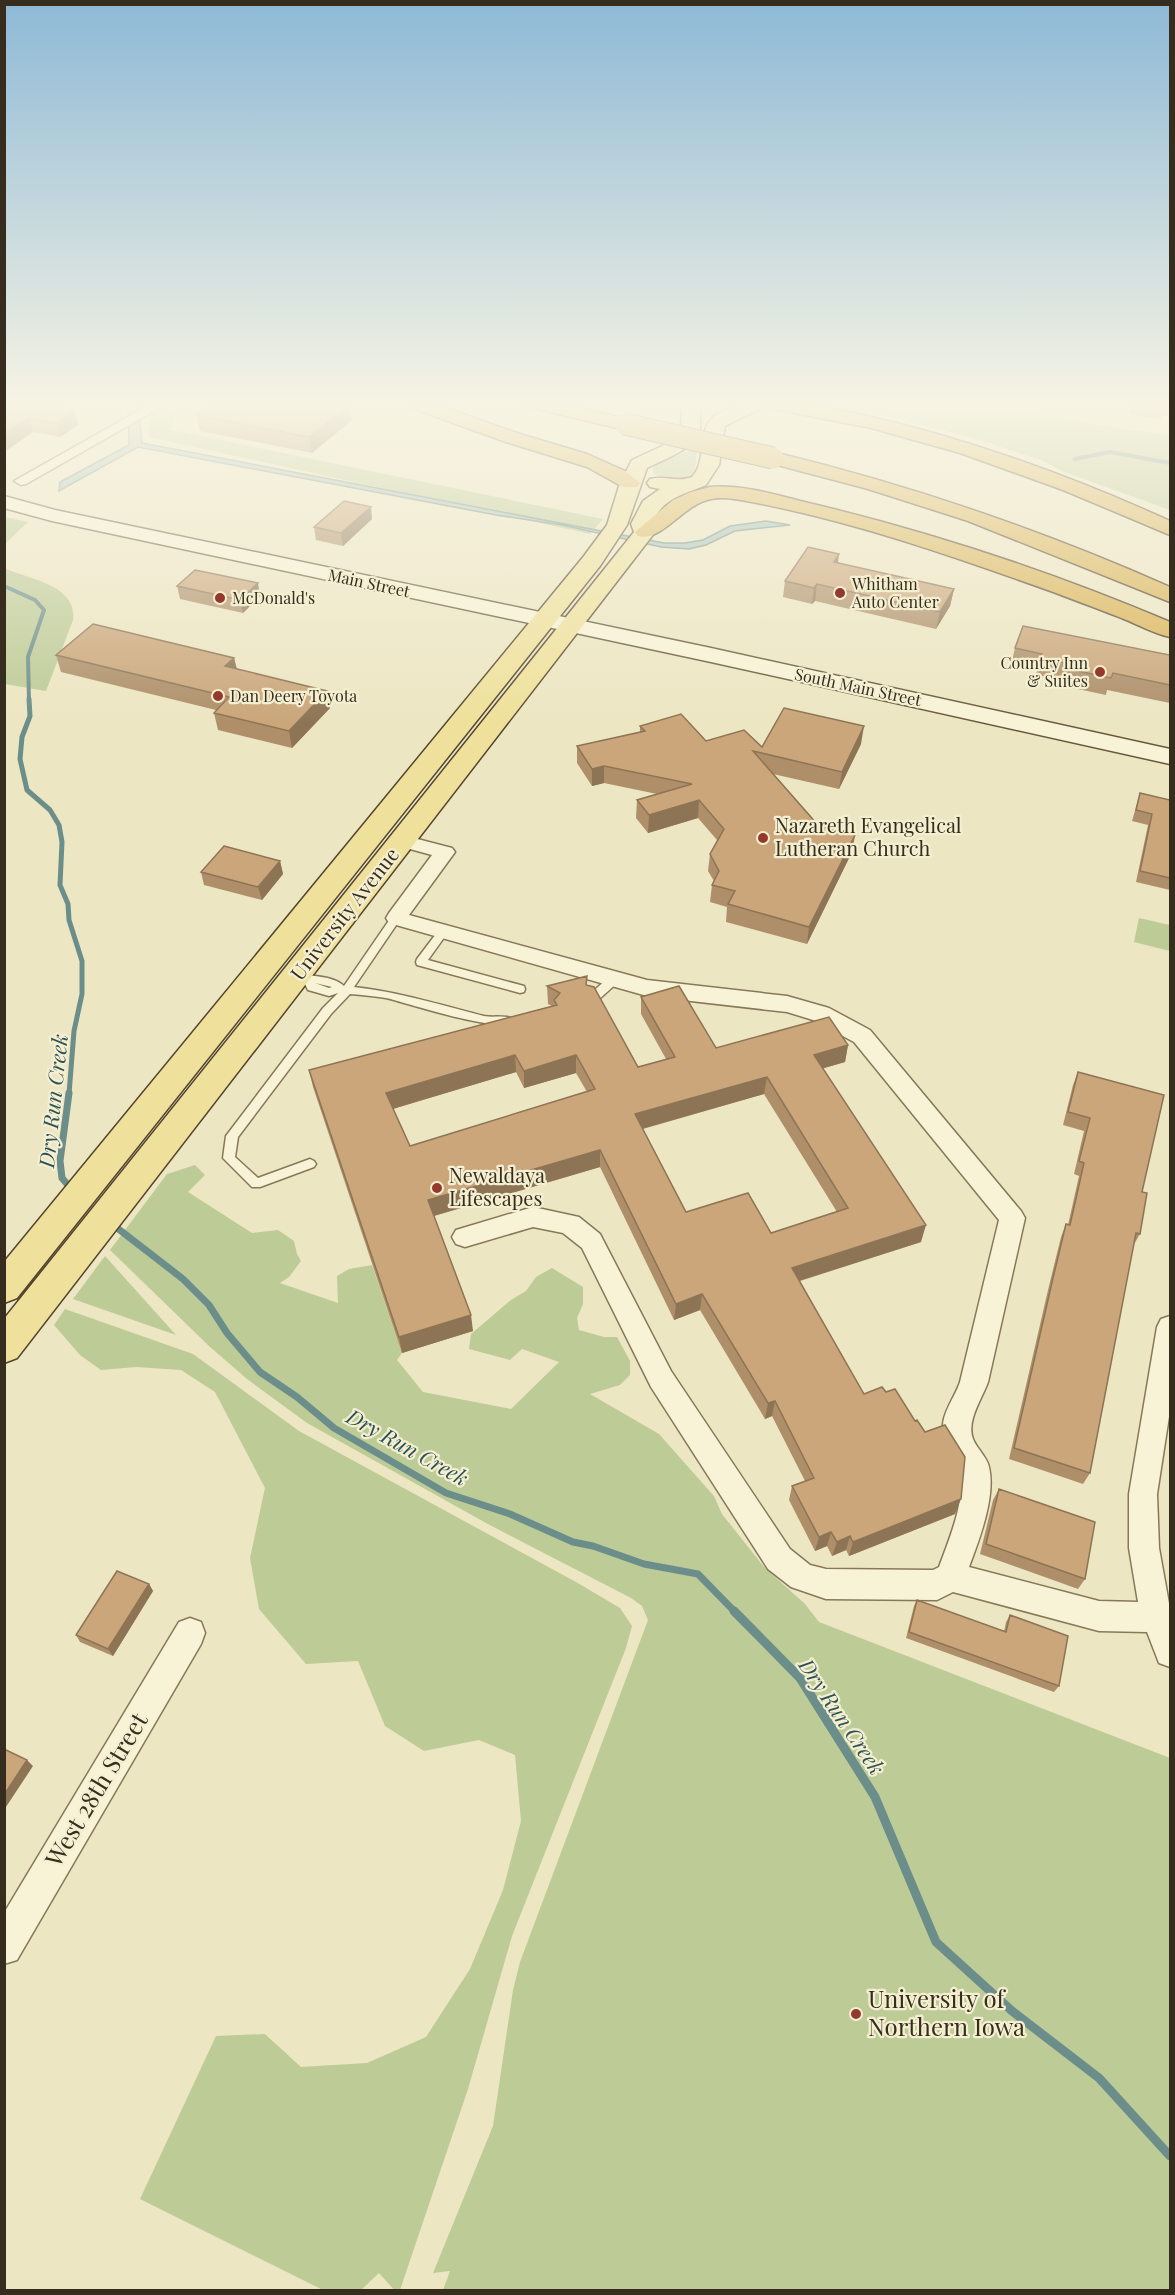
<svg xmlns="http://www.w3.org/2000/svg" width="1175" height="2295" font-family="'Playfair Display',serif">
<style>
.green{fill:#bdcb97}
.water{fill:#a5c0bc;stroke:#6c8e8a;stroke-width:1.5}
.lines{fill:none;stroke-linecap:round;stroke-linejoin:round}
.stream-far3{stroke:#6c8e8a;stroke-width:4}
.stream-far2{stroke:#6c8e8a;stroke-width:5}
.stream-far1{stroke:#6c8e8a;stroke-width:7}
.stream{stroke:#6c8e8a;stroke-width:9}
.lane-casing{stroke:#87785a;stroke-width:3}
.street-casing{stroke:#87785a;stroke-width:3}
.secondary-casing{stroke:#68593d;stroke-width:3}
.primary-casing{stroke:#54452e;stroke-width:3}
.highway-casing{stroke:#54452e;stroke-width:3}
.lane{fill:#f8f3d6;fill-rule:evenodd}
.street{fill:#f8f3d6;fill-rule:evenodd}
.secondary{fill:#f8f3d6;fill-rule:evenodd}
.primary{fill:#efe19b;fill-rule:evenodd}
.highway{fill:#dab355;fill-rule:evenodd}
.highway-bridge-casing{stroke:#54452e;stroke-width:23;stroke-linecap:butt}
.highway-bridge{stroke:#dab355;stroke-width:21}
.wall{fill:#ae8f69;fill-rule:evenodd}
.shaded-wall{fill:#8d7455}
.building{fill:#caa67a;stroke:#8d7455;stroke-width:1.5;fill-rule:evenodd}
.poi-dot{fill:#943a2c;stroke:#f5efd2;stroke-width:2}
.labels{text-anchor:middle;stroke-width:4.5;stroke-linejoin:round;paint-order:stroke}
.far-street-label{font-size:16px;fill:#372d1e;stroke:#f5efd2}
.far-poi-label{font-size:16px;fill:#372d1e;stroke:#f5efd2;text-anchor:start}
.poi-label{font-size:20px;fill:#372d1e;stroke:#f5efd2;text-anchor:start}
.street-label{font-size:20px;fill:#372d1e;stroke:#f5efd2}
.water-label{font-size:21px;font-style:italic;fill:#2e5356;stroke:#f5efd2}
.near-street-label{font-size:24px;fill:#372d1e;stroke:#f5efd2}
.near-poi-label{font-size:24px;fill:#372d1e;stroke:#f5efd2;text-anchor:start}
</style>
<rect width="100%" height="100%" fill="#ede6c3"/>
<path class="green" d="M152 402H178L171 430 603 519 590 534 149 437Z
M837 402H956L1170 436V510L1064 472 1043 461 983 441Z
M693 449 697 450C696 456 696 468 693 474 686 485 661 480 653 473V467L657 464Z
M5 517 28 522 5 544 4 517Z
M4 568C28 579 78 585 73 620L46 691 5 684Z
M1139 918 1170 925V951L1134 942Z
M195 1165 205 1175 188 1192 252 1233 278 1230 294 1241 297 1254 301 1261 289 1277 280 1283 338 1303 337 1276 349 1269 372 1265 402 1353 397 1360 423 1392 511 1409 559 1362 522 1349 510 1360 469 1349 471 1334 511 1300 526 1291 536 1277 552 1268 583 1287V1304L577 1318 579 1330 604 1337H617L630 1361V1375L620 1385 590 1394 659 1434 714 1496 722 1514 764 1567 805 1604 819 1622 1170 1758V2290H443L450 2271 433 2273 493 2126 513 1990 520 1962 648 1620 642 1606 631 1598 486 1523 307 1423 247 1379 209 1346 110 1250 167 1174Z
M105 1256 176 1335 73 1299Z
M65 1309 193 1354 299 1431 576 1582 620 1608 632 1626 626 1648 512 1936 468 2089 400 2290H394L379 2273 361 2290H323L140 2199 216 2036 265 2034 301 2067 367 2063 426 2037 470 1969 503 1890 521 1821 515 1755 479 1740 424 1751 385 1726 358 1661 306 1664 259 1609 250 1558 265 1488 215 1392 181 1370 136 1367 101 1370 80 1355 54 1325Z"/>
<path class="water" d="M128 402H138L142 443 664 543H685L703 540 730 526 766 521 790 525 735 531 706 545 689 549 661 547 562 525 496 515 138 447 59 491 60 482 129 445Z"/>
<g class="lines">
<path class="stream-far3" d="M1075 459 1110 452 1170 463
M4 586 35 600 44 610 28 657 29 701"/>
<path class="stream-far2" d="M29 699 30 716 22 737 20 759 27 790 50 810 59 825 62 842 60 885 68 904 69 920 82 961V994L74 1031 69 1094"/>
<path class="stream-far1" d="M69 1093 60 1161 62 1178 73 1191
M112 1224 183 1279 209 1305 227 1333 260 1372 297 1397 334 1428 446 1493 510 1514 573 1542 593 1546 644 1564 698 1574 736 1613"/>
<path class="stream" d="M734 1611 800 1678 875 1797 936 1942 1012 2011 1099 2078 1170 2156"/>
<defs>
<path id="lane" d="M396 915 401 918 354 987C399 992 441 1005 484 1016 494 1018 508 1014 516 1021 502 1035 408 1003 386 998 374 996 362 995 350 994L331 1014 238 1137 235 1157 258 1178 310 1159 314 1161 316 1164 314 1167 260 1187H252L223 1158 226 1136 323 1008 338 993 329 996 308 990 304 982 292 980 291 977 296 973C312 977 332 975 344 986L392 916ZM315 983 332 987 329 988Z
M443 929 448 932 428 960 524 986 525 989 524 992 520 993 417 965 416 962 417 959 439 930Z
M613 976 618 980 617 983 596 1002H588L587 999 588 996 609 977Z"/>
<path id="street" d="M154 402H170L26 484 21 485 14 481Z
M402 835 452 848 455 852 409 915 647 980 787 996 829 1008 870 1030 1021 1211 1025 1218 988 1382C982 1399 966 1421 973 1439 977 1449 987 1457 989 1467 996 1497 979 1540 969 1567L1099 1601 1138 1602 1129 1548V1494L1157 1327 1161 1319 1170 1316V1410L1157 1494 1159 1548 1170 1609V1667L1159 1663 1147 1632 1099 1631 953 1592 937 1600 826 1599 791 1587 768 1569 651 1387 582 1248 563 1233 533 1227 465 1247 456 1244 452 1237 456 1230 533 1207 579 1217 600 1234 671 1371 790 1549 810 1565 826 1569 933 1570 939 1567C950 1537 964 1505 961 1472 960 1464 952 1455 948 1447 934 1420 952 1405 960 1382L999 1220 854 1042 813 1020 787 1012 647 996 389 923 386 918 389 913 432 855 395 845 392 841 395 837Z
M190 1618 201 1622 205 1633 201 1644 17 1960 4 1964V1913L179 1622Z"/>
<path id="secondary" d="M4 496 55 510 711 648 1170 749V764L711 662 52 521 4 508Z"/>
<path id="primary" d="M682 402H700V434C687 452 667 458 647 468L627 525 600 566 17 1298 4 1303V1262L584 556 607 525 620 483 632 460 675 440 681 433Z
M747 402H767L760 409 725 426 719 465 706 485C681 496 664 497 651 524L655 532 652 536 17 1358 4 1363V1319L634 532 631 524 643 501 660 489 650 487 647 483 650 479C664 475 678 483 692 477 707 461 697 433 712 418 721 409 736 408 747 402Z"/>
<path id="highway" d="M404 402H429L520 434 587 454 625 471 640 483 637 487H623L587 467 506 442 406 406Z
M522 402H553L632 420 634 424 632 428 625 430 524 406Z
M759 402C795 399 832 408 867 416 972 440 1073 477 1170 521V535L1063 490 960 453 871 428 769 408 761 406Z
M773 452C910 485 1041 530 1170 587V602L968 521 868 489 766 462 763 458 766 454Z
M710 487C746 484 782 497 817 505 937 534 1057 574 1170 622V637C1155 634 1139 625 1124 619 1102 610 1079 602 1056 593 958 558 859 523 757 503 741 500 722 495 707 500 682 507 661 542 638 536L635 532 673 500 691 492Z"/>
</defs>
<use href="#lane" class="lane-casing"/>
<use href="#street" class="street-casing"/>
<use href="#secondary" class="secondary-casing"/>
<use href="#primary" class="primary-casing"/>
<use href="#highway" class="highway-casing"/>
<use href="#lane" class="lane"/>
<use href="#street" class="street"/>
<use href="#secondary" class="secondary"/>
<use href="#primary" class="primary"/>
<use href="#highway" class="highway"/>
<defs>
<path id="highway-bridge" d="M625 424 773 458"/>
</defs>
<use href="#highway-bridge" class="highway-bridge-casing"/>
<use href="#highway-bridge" class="highway-bridge"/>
</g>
<path class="wall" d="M4 402 74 410 78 425 60 437 33 432 4 452Z
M1078 402H1170V417L1162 415 1161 419 1130 414 1131 408 1098 403 1097 405Z
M350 404 352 420 312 453 200 431 196 415Z
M372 519 343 546 316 540 314 527Z
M838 563 954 589 950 606 936 629 815 601 812 604 783 597 785 581Z
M177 586 260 596 243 613 180 599Z
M1015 648 1170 655V703L1107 690 1106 695 1073 688 1074 683 1036 675 1037 671 1011 665Z
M56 655 234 658 237 669 330 708 292 748 218 730 214 713 216 710 61 672Z
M640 726 706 741 762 747 861 744 839 789 773 774 818 825 852 852 807 944 726 922 727 907 710 902 712 885 714 881 708 871 710 854 717 840 698 818 648 833 636 818 637 800 657 794 604 783 592 786 577 763V746L640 732Z
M1140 793 1170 800V890L1136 882 1148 825 1132 821Z
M280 861 283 874 262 900 204 885 201 872Z
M547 986H587L638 1067 666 1059 641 1014V997L716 1048 848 1045 845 1062 823 1068 921 1242 800 1281 864 1394 955 1514 849 1556 846 1550 832 1556 827 1546 815 1551 789 1500 792 1486 805 1481 772 1416 765 1419 700 1310 674 1320 600 1167 434 1216 473 1331 402 1353 313 1087 309 1070 552 1006 548 1004ZM516 1072 524 1088 576 1073 587 1092 410 1146 393 1109ZM764 1094 837 1212 771 1233 686 1212 643 1129Z
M1078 1072 1142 1192 1140 1234 1133 1246 1090 1473 1083 1484 1009 1459 1048 1290 1061 1237 1066 1224 1068 1225 1079 1176 1074 1174 1084 1131 1063 1125 1073 1085Z
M999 1489 1085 1579 1078 1589 980 1554 993 1500Z
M149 1584 153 1591 113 1656 80 1642 76 1635Z
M917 1600 1004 1632 1006 1622 1010 1615 1059 1686 1054 1692 906 1638 914 1606Z"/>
<path class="shaded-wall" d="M350 404 352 420 312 453 309 437Z
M74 410 78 425 60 437 56 423Z
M29 418 33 432 4 452V434Z
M371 507 372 519 343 546 341 533Z
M839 554 837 571 834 562Z
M258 583 260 596 243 613 240 600Z
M817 584 815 601 812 604 814 588Z
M954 589 950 606 936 629 940 612Z
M234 658 238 675 225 666Z
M327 691 330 708 292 748 289 731Z
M864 726 861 744 839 789 842 772Z
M604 766V783L592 786V769Z
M699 800 698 818 648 833 649 815Z
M855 835 852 852 807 944 809 927Z
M280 861 283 874 262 900 258 887Z
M848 1045 845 1062 811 1072 814 1055Z
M515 1055 516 1072 389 1110 386 1093Z
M576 1055V1073L524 1088V1071Z
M767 1077 764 1094 634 1131 635 1114Z
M600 1150V1167L430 1217 428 1200Z
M926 1225 921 1242 789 1284 792 1268Z
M702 1294 700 1310 674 1320 676 1304Z
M471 1315 473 1331 402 1353 399 1337Z
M775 1401 772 1416 765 1419 768 1403Z
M961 1499 955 1514 849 1556 853 1542Z
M831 1532 827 1546 815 1551 819 1537Z
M850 1536 846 1550 832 1556 837 1542Z
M149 1584 153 1591 113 1656 108 1649Z
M27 1760 33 1766 4 1810V1795Z"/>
<path class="building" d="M4 402H30L74 410 56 423 29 418 4 434Z
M215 402H336L350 404 309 437 196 415Z
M1134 402H1170V409L1164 408 1163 411 1132 406Z
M344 501 371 507 341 533 314 527Z
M808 547 839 554 834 562 954 589 940 612 817 584 814 588 785 581Z
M195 570 258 583 240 600 177 586Z
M93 624 234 658 225 666 327 691 289 731 214 713 229 697 56 655Z
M1023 626 1170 655V685L1113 673 1111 678 1078 671 1080 666 1040 658 1042 654 1015 648Z
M784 708 864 726 842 772 753 751 818 825 855 835 809 927 728 904 735 891 712 885 719 871 710 854 724 829 699 800 649 815 637 800 692 784 604 766 592 769 577 746 645 731 640 726 681 714 706 741 744 730 762 747Z
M1140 793 1170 800V878L1140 871 1152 814 1136 810Z
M224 846 280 861 258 887 201 872Z
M587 976 586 985 594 987 638 1067 675 1057 641 997 679 986 716 1048 829 1017 848 1045 814 1055 926 1225 792 1268 864 1394 882 1387 886 1392 895 1389 915 1421 917 1420 925 1432 945 1425 965 1457 961 1499 853 1542 850 1536 837 1542 831 1532 819 1537 792 1486 814 1478 775 1401 768 1403 702 1294 676 1304 600 1150 428 1200 471 1315 399 1337 309 1070 557 1005 554 1000 560 993 547 986ZM515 1055 524 1071 576 1055 595 1089 410 1146 386 1093ZM767 1077 848 1208 771 1233 748 1193 686 1212 635 1114Z
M1078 1072 1164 1095 1142 1192 1147 1193 1140 1234 1136 1233 1090 1473 1014 1448 1053 1278 1066 1224 1070 1225 1084 1163 1079 1161 1090 1118 1068 1112Z
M999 1489 1095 1522 1085 1579 986 1544Z
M117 1571 149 1584 108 1649 76 1635Z
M917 1600 1006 1632 1010 1615 1068 1636 1059 1686 909 1632Z
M4 1749 27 1760 4 1795Z"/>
<linearGradient id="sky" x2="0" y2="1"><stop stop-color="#8db9d6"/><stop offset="0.56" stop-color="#f7f4e4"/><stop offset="1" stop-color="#f7f4e4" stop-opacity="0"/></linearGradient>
<rect width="1175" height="723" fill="url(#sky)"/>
<g class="poi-dot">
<circle cx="840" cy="593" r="6"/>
<circle cx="220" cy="598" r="6"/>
<circle cx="1100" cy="672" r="6"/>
<circle cx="218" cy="696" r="6"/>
<circle cx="763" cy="838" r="6"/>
<circle cx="437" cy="1188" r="6"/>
<circle cx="856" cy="2014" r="6"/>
</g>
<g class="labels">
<g class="far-street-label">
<text transform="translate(369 583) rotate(12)" y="6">Main Street</text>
<text transform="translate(858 687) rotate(12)" y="6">South Main Street</text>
</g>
<g class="far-poi-label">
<text x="852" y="590">Whitham<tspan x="852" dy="18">Auto Center</tspan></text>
<text x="232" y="604">McDonald's</text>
<text x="1088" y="669" text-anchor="end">Country Inn<tspan x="1088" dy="18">&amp; Suites</tspan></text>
<text x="230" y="702">Dan Deery Toyota</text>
</g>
<g class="poi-label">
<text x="775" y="833">Nazareth Evangelical<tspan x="775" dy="23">Lutheran Church</tspan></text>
<text x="449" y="1183">Newaldaya<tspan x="449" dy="23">Lifescapes</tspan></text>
</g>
<g class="street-label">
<text transform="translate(345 914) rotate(-52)" y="7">University Avenue</text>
</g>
<g class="water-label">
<text transform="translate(54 1101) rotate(-84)" y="7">Dry Run Creek</text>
<text transform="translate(407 1448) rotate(29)" y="7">Dry Run Creek</text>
<text transform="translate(841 1717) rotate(56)" y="7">Dry Run Creek</text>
</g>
<g class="near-street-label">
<text transform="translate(97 1790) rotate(-59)" y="8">West 28th Street</text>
</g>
<g class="near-poi-label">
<text x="868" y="2008">University of<tspan x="868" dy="28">Northern Iowa</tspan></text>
</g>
</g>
<rect width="1175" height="2295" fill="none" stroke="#372d1e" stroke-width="12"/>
</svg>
